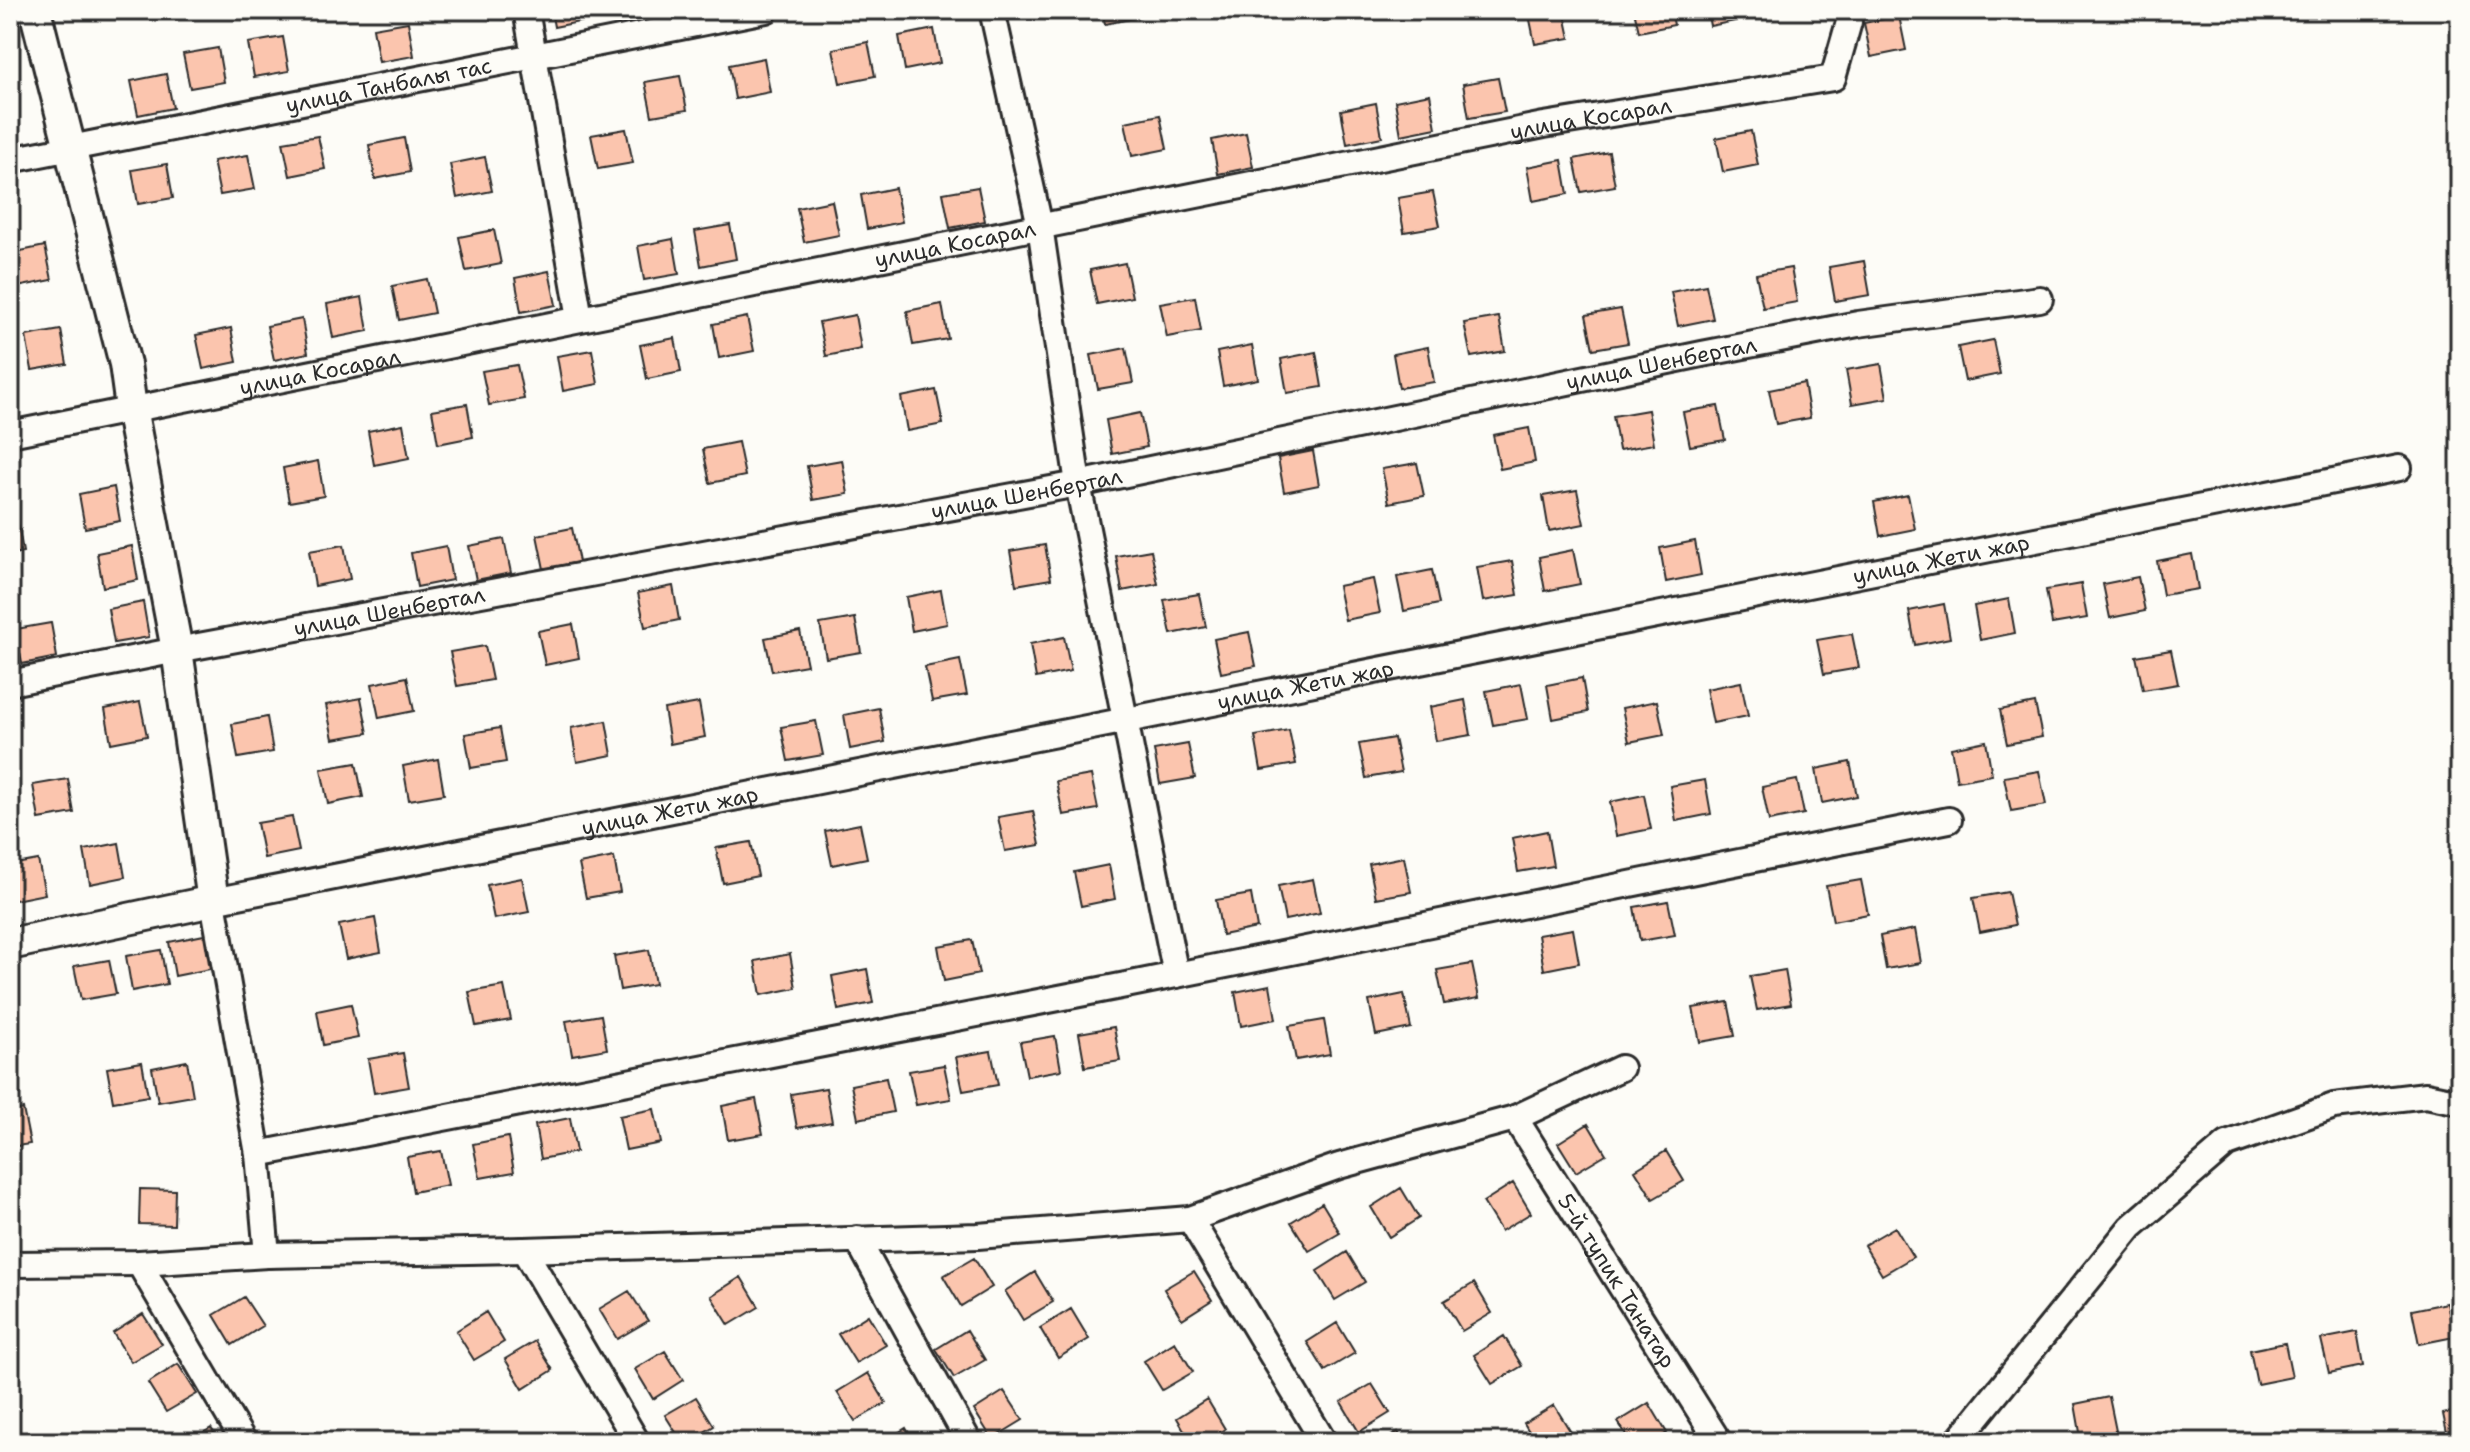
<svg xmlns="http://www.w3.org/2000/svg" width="2470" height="1452" font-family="'Shantell Sans',sans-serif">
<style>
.building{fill:#fbc5ae;stroke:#2b2b2b;stroke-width:2}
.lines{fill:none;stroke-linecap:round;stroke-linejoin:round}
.minor-casing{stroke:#2b2b2b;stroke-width:30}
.tertiary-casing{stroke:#2b2b2b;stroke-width:36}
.minor{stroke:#fdfcf7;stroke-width:24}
.tertiary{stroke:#fdfcf7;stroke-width:30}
.labels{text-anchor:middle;stroke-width:6;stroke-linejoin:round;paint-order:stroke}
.street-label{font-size:22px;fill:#2b2b2b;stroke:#fdfcf7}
</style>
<rect width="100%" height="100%" fill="#fdfcf7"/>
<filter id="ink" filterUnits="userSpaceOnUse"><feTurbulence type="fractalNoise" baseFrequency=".0125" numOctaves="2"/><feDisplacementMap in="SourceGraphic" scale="16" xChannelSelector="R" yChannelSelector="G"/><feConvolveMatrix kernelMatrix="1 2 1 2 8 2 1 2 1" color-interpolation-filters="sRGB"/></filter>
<g filter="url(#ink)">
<path class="building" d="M551 10H587L589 20 554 27Z
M1102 10H1139L1140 17 1105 24Z
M1321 10H1357L1358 14 1323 21Z
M1528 10H1564L1570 38 1535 44Z
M1634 10H1671L1674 25 1639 32Z
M1707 10H1743L1745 19 1710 26Z
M1899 16 1906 50 1871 57 1864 23Z
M408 22 414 56 379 62 373 28Z
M934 29 940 63 905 70 899 36Z
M283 37 289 71 254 77 248 43Z
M868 42 875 76 840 83 833 49Z
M218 48 224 82 190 88 183 54Z
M764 58 770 92 735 99 729 65Z
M166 74 173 108 138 115 131 81Z
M680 76 687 110 652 116 645 82Z
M1498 78 1505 112 1469 118 1463 84Z
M1430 94 1436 128 1401 135 1395 101Z
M1376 103 1382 137 1347 144 1341 110Z
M1160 115 1167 149 1132 156 1125 122Z
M626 129 633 163 598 169 591 135Z
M1751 131 1758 165 1723 172 1716 138Z
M1246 133 1253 167 1218 174 1212 140Z
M318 136 325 169 290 176 283 142Z
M404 138 410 172 375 179 369 145Z
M1609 152 1615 186 1581 192 1574 159Z
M248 155 255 189 220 195 213 161Z
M485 157 492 191 457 198 450 164Z
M1562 160 1568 194 1533 201 1527 167Z
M167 164 173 198 138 204 132 170Z
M978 187 985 221 950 228 943 193Z
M895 188 902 222 867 229 861 195Z
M1433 192 1440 226 1404 232 1398 198Z
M832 201 839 235 804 242 797 208Z
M730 225 736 259 701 266 695 231Z
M494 230 501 264 466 271 459 237Z
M673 239 679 274 644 280 638 246Z
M45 246 52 280 17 287 11 253Z
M1864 261 1870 295 1835 301 1829 267Z
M1125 263 1132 297 1097 304 1090 270Z
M1791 268 1797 302 1763 308 1756 274Z
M549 271 556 305 521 312 515 278Z
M427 279 434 313 399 320 392 286Z
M1706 285 1713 319 1678 326 1671 292Z
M362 297 368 331 333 338 327 304Z
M1195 297 1201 331 1167 337 1160 303Z
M942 304 948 339 913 345 907 311Z
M1621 309 1628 343 1593 349 1586 315Z
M855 315 861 349 826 356 819 322Z
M747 317 754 351 719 358 713 324Z
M1499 317 1505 351 1471 357 1464 323Z
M302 319 308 353 274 360 267 326Z
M231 328 237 362 203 369 196 335Z
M61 330 67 364 32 370 26 336Z
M675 338 681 372 647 379 640 345Z
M1993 340 2000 374 1965 381 1958 347Z
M1252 345 1258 379 1223 386 1217 352Z
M1428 347 1434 382 1399 388 1393 354Z
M1126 348 1133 383 1098 389 1091 355Z
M592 350 598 384 563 391 557 356Z
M1316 352 1322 387 1287 393 1281 359Z
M1881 364 1887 398 1852 404 1846 370Z
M517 365 524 399 489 405 482 371Z
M1804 383 1810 418 1776 424 1769 390Z
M936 390 943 424 907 431 901 397Z
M467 404 473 437 438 444 432 410Z
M1718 406 1725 440 1690 446 1683 412Z
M1648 410 1654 444 1619 450 1613 416Z
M1140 413 1147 447 1112 454 1106 420Z
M403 424 409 458 374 465 368 431Z
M1529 428 1535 462 1500 469 1493 435Z
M738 442 745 476 710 483 703 449Z
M1313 451 1319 485 1284 492 1278 458Z
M842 460 848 494 813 500 807 466Z
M318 461 324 496 289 502 283 468Z
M1417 463 1424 496 1389 503 1382 469Z
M114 487 120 521 85 528 79 494Z
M1577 490 1584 524 1549 531 1543 496Z
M1908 495 1915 529 1880 536 1874 502Z
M17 518 23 552 10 555V520Z
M572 528 579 562 544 569 537 535Z
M504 539 511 573 476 580 469 546Z
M1695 541 1701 575 1666 582 1660 548Z
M344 545 350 579 315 586 309 551Z
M1045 545 1051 579 1016 585 1010 551Z
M132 546 138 580 103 587 97 553Z
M446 546 452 580 417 587 411 553Z
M1151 550 1158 584 1122 591 1116 556Z
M1573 550 1580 584 1545 591 1539 557Z
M2192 554 2198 589 2163 595 2157 561Z
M1512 561 1518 595 1483 601 1477 567Z
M1432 570 1439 604 1404 611 1397 577Z
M2138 577 2145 611 2110 618 2103 584Z
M1373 579 1380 613 1345 620 1338 586Z
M2081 584 2087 618 2052 624 2046 590Z
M673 586 679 620 645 627 638 593Z
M941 590 947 624 912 631 906 597Z
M1199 594 1206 627 1171 634 1164 600Z
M2009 599 2015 633 1980 640 1974 606Z
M143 602 149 637 114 643 108 609Z
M1944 604 1950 638 1915 645 1909 611Z
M855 618 861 652 826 658 820 624Z
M51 623 57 657 22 664 16 629Z
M573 624 579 658 545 665 538 631Z
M800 631 807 665 772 671 765 638Z
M1249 632 1256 666 1221 673 1214 639Z
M1852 634 1859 668 1824 674 1817 640Z
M1064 637 1071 671 1036 678 1030 644Z
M485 646 492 680 457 686 450 652Z
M2171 650 2178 684 2143 690 2136 656Z
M960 660 967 695 932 701 925 667Z
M407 677 414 711 379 718 372 684Z
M1582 678 1588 712 1553 719 1547 685Z
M1741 682 1748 716 1713 723 1706 689Z
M1521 684 1528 719 1493 725 1486 691Z
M361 698 368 733 333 739 326 705Z
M1465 700 1471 735 1436 741 1430 707Z
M1657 701 1664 735 1629 742 1622 708Z
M140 702 147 736 111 743 105 709Z
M699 703 705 737 670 744 664 709Z
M2035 703 2042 737 2007 744 2000 710Z
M879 708 885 742 850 749 844 715Z
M267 717 273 752 238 758 232 724Z
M606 721 612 755 577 762 571 728Z
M816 721 823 755 788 761 781 727Z
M500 728 506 762 471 768 465 734Z
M1289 730 1296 764 1261 770 1255 736Z
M1394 738 1401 772 1366 778 1359 744Z
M1986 741 1992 775 1957 781 1951 748Z
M1188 744 1195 778 1160 784 1154 750Z
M438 759 444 794 409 800 403 766Z
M1850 762 1857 796 1822 803 1816 769Z
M356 763 363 797 328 804 321 769Z
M2039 771 2046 805 2011 811 2004 777Z
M1091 775 1098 809 1063 815 1056 781Z
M68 779 74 813 39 819 33 785Z
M1705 780 1711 814 1676 821 1670 786Z
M1797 780 1804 814 1769 821 1762 787Z
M1644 795 1651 829 1616 836 1610 802Z
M1033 811 1040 845 1005 851 998 817Z
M292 817 299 851 264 858 257 823Z
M860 824 867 858 832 865 825 831Z
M1547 831 1553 866 1518 872 1512 838Z
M751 842 758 876 723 883 716 848Z
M119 843 125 877 90 884 84 850Z
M614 857 620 892 586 898 579 864Z
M1404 857 1411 892 1376 898 1369 864Z
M38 860 45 894 10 901V865Z
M1109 865 1115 899 1081 906 1074 872Z
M522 878 529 912 494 919 487 885Z
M1313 879 1320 913 1285 920 1278 886Z
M1861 880 1868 914 1833 921 1826 886Z
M2008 892 2015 925 1980 932 1973 898Z
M1251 894 1257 928 1222 935 1216 900Z
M1668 901 1675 935 1640 941 1634 907Z
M375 918 381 952 346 959 339 925Z
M1573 929 1579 963 1544 970 1538 935Z
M1915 929 1921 963 1886 969 1880 936Z
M204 935 210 969 175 976 169 942Z
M972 940 979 974 944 981 938 946Z
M161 950 167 984 132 991 126 956Z
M649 950 655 984 620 990 614 956Z
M790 954 796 988 761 995 755 961Z
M109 960 116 994 81 1000 74 966Z
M1472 964 1479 998 1444 1004 1437 970Z
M867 969 873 1003 838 1010 832 976Z
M1785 970 1791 1004 1757 1010 1750 976Z
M1270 985 1276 1019 1241 1026 1235 992Z
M504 986 511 1020 476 1026 469 992Z
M1404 994 1411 1028 1376 1035 1369 1001Z
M1728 1002 1735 1036 1700 1042 1693 1008Z
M351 1004 358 1038 323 1045 317 1011Z
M601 1015 607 1049 572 1055 566 1021Z
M1324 1020 1330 1054 1296 1060 1289 1026Z
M1114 1027 1120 1061 1085 1067 1079 1033Z
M1055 1036 1061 1070 1027 1076 1020 1042Z
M991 1051 998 1085 963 1091 956 1057Z
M403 1053 409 1087 374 1093 368 1059Z
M187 1061 193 1096 158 1102 152 1068Z
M142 1062 148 1096 113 1102 107 1068Z
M944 1065 951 1099 916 1105 909 1071Z
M886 1078 893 1112 858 1119 851 1085Z
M826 1088 832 1122 797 1128 791 1094Z
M756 1099 763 1134 728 1140 722 1106Z
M23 1109 30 1144 10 1147V1112Z
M654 1109 661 1143 626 1150 619 1116Z
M570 1118 576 1152 541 1159 535 1125Z
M1588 1124 1606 1154 1576 1172 1558 1143Z
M508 1137 514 1172 480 1178 473 1144Z
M441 1151 448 1185 413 1192 407 1157Z
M1666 1151 1684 1181 1653 1199 1635 1170Z
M1513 1183 1531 1213 1501 1231 1483 1202Z
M1401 1188 1419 1218 1389 1237 1371 1207Z
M140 1189 175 1190 174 1225 139 1224Z
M1322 1203 1340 1233 1309 1251 1291 1222Z
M1895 1227 1913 1257 1882 1275 1864 1245Z
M1347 1252 1365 1282 1335 1300 1317 1271Z
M974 1258 992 1287 961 1306 943 1276Z
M1194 1271 1212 1300 1182 1319 1164 1289Z
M1035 1272 1053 1302 1023 1320 1005 1291Z
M741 1277 759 1307 729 1325 711 1296Z
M1474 1283 1492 1313 1462 1331 1444 1301Z
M629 1291 648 1321 617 1339 599 1309Z
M244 1297 263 1326 232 1345 214 1315Z
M2447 1303 2454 1337 2419 1344 2412 1310Z
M1071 1309 1089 1339 1058 1358 1040 1328Z
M486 1312 504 1342 474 1360 456 1331Z
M143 1314 162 1344 131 1362 113 1333Z
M868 1315 886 1345 856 1363 838 1334Z
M1337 1323 1355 1353 1325 1371 1307 1342Z
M967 1330 985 1360 954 1378 936 1349Z
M2357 1332 2363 1366 2329 1373 2321 1339Z
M1504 1336 1522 1366 1492 1384 1474 1355Z
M535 1341 553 1370 523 1389 505 1359Z
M1175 1342 1193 1372 1162 1390 1144 1361Z
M2285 1343 2292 1377 2257 1384 2250 1350Z
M665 1351 683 1380 653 1399 635 1369Z
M178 1364 197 1394 166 1412 148 1383Z
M868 1373 886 1403 855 1421 837 1392Z
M1372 1384 1390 1413 1359 1432 1341 1402Z
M1004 1391 1023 1420 992 1439 974 1410Z
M696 1397 714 1426 688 1442H682L665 1415Z
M2109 1397 2116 1431 2081 1438 2075 1404Z
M1207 1399 1225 1429 1203 1442H1191L1177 1418Z
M1649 1403 1667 1433 1652 1442H1631L1618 1422Z
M1554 1405 1572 1434 1559 1442H1535L1524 1423Z
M2460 1410V1442H2449L2443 1414Z
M211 1428 220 1442H188Z
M906 1428 914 1442H883Z
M1398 1432 1404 1442H1382Z"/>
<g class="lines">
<defs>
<g id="minor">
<path d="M526 10 580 318"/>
<path d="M992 10 1040 226 1078 484 1176 975"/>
<path id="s1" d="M10 160 766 10"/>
<path id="s2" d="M10 434 1544 125 1833 78 1849 22 1847 10"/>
<path id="s3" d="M10 683 177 650 1078 484 1702 354 1858 324 2040 299"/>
<path id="s4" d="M1515 1118 1719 1442"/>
<path d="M258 1154 1131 984 1949 820"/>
<path d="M1190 1219 1324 1442"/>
<path d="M857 1239 969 1442"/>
<path d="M524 1250 637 1442"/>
<path id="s5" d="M267 1255 258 1154 213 901 2399 468"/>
<path d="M139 1263 244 1442"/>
<path d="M10 1264 139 1263 267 1255 524 1250 978 1236 1190 1219 1339 1166 1515 1118 1621 1068"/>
<path d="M1957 1442 2131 1227 2227 1144 2334 1106 2426 1095 2460 1102"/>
</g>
<path id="tertiary" d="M10 944 213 901 177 650 131 408 125 364 35 10"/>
</defs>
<use href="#minor" class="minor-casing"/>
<use href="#tertiary" class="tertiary-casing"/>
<use href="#minor" class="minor"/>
<use href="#tertiary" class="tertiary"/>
</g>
</g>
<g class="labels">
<g class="street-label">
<text dy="8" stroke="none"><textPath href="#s1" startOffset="386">улица Танбалы тас</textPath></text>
<text dy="8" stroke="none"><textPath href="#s2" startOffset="1612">улица Косарал</textPath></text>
<text dy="8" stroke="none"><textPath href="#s2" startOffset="964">улица Косарал</textPath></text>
<text dy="8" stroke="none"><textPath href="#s3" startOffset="1682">улица Шенбертал</textPath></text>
<text dy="8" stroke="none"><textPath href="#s2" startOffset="316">улица Косарал</textPath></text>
<text dy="8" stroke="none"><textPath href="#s3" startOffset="1034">улица Шенбертал</textPath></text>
<text dy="8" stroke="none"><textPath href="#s5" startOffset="2120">улица Жети жар</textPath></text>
<text dy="8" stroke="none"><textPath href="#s3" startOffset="386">улица Шенбертал</textPath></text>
<text dy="8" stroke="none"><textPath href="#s5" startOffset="1472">улица Жети жар</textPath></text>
<text dy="8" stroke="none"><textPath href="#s5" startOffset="824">улица Жети жар</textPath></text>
<text dy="8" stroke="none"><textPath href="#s4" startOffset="192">5-й тупик Танатар</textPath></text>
</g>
</g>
<rect width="2470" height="1452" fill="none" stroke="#fdfcf7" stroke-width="40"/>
<rect x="20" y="20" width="2430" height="1412" fill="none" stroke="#2b2b2b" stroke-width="3" filter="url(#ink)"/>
</svg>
